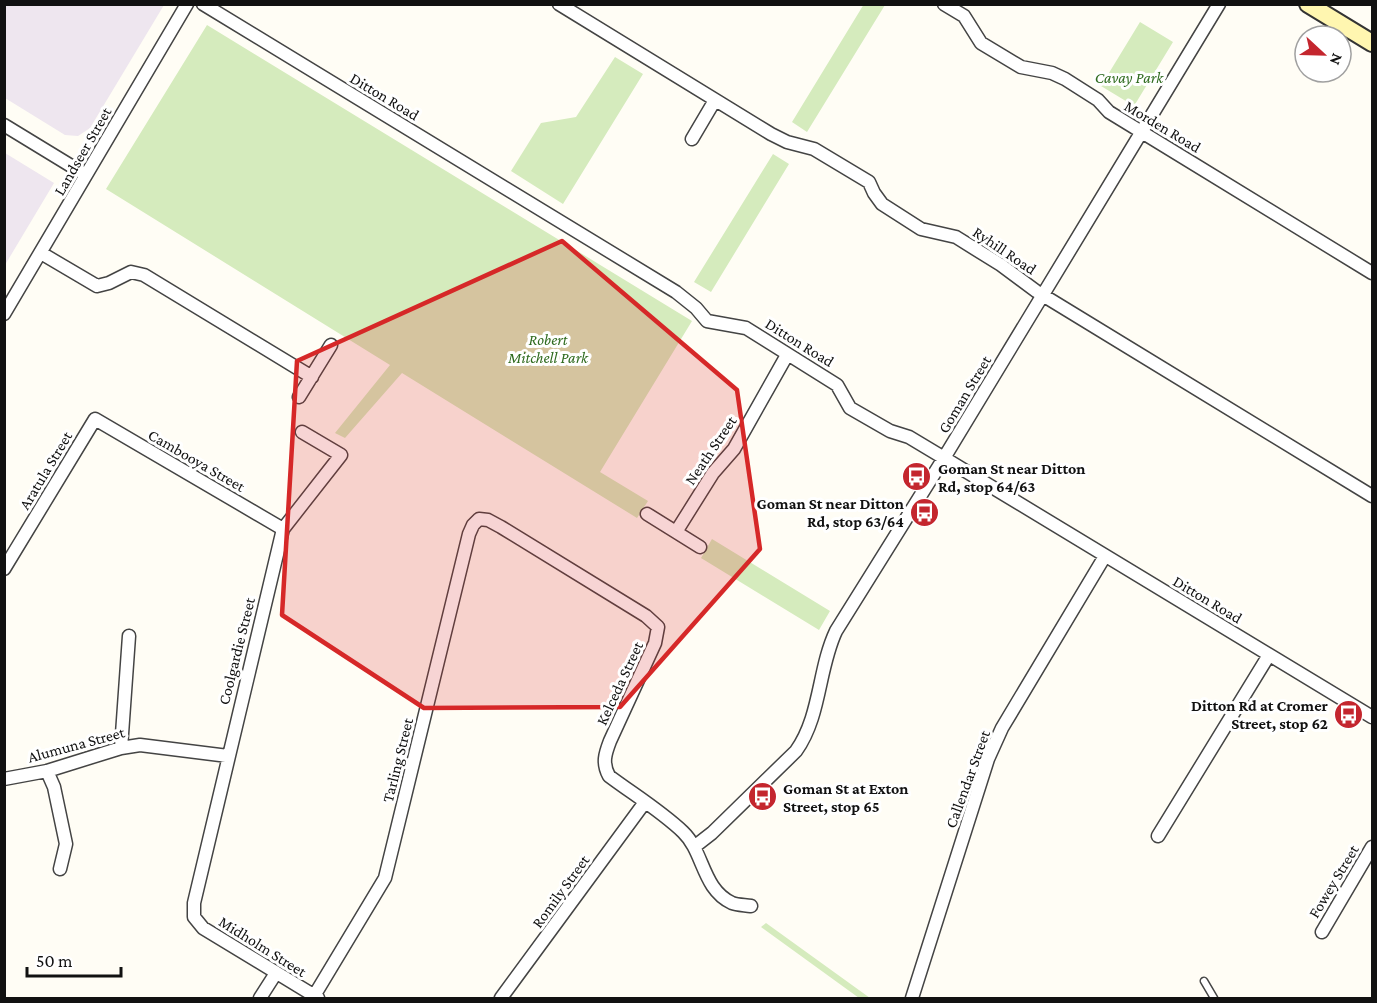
<svg xmlns="http://www.w3.org/2000/svg" width="1377" height="1003" font-family="'Crimson Pro',serif">
<style>
.industrial{fill:#eee6ef}
.green{fill:#d5ebbd}
.lines{fill:none;stroke-linecap:round;stroke-linejoin:round}
.lane-casing{stroke:#444;stroke-width:9}
.street-casing{stroke:#444;stroke-width:15}
.secondary-casing{stroke:#333;stroke-width:20}
.lane{stroke:#fff;stroke-width:6}
.street{stroke:#fff;stroke-width:12}
.secondary{stroke:#fff6b0;stroke-width:16}
.marked{fill:#d62828;fill-opacity:0.2;stroke:#d62828;stroke-width:4.5;stroke-linejoin:round}
.labels{text-anchor:middle;stroke-width:6;stroke-linejoin:round;paint-order:stroke}
.park-label{font-size:16px;font-style:italic;fill:#2f6b1f;stroke:#fff}
.street-label{font-size:16px;fill:#111;stroke:#fff}
.poi-label{font-size:16px;font-weight:bold;fill:#111;stroke:#fff;text-anchor:start}
</style>
<rect width="100%" height="100%" fill="#fffdf5"/>
<path class="industrial" d="M4 5 5 4 164 5 90 128 78 136 65 135 5 98Z
M5 153 54 183 5 265Z"/>
<path class="green" d="M864 4 885 5 807 132 792 122Z
M1140 22 1173 42 1134 106 1101 86Z
M207 25 692 321 600 472 648 501 637 518 402 373 345 438 335 433 390 365 106 189Z
M615 57 643 74 563 204 511 171 541 123 576 117Z
M773 154 789 164 711 292 694 282Z
M712 539 830 611 819 630 701 558Z
M766 923 870 998H859L761 927Z"/>
<g class="lines">
<defs>
<path id="lane" d="M1204 981 1214 998"/>
<path id="street" d="M203 4 676 292 696 308 707 321 746 328 837 385 850 408 890 431 909 437 944 458 1372 717
M559 4 771 134 787 142 814 149 869 182 874 193 882 204 921 229 956 237 1001 265 1036 291 1372 496
M944 4 964 16 981 43 1021 67 1052 73 1065 79 1098 100 1109 112 1372 273
M4 125 86 175
M692 139 715 100
M41 253 97 286 109 283 131 272 144 275 312 377
M4 314 187 4
M299 397 331 345
M302 432 341 455 283 529 194 903V917L203 928 318 998
M647 514 700 547
M676 532 713 473 734 449 787 355
M4 569 95 419 283 529
M121 748 129 636
M47 771 54 787 66 844 60 869
M4 779 47 771 121 748 140 745 228 756
M1158 836 1269 655
M694 847 712 833 796 751C821 716 818 669 836 631L944 458 1219 4
M1322 932 1372 847
M314 996 385 878 469 534 473 525 479 519 488 520 501 527 646 616 658 627 655 643 610 741C605 754 602 763 609 776 633 794 661 811 683 832 704 852 702 889 732 903 737 905 745 905 751 906
M260 998 276 973
M501 998 645 802
M912 998 988 759 1002 728 1105 556"/>
<path id="secondary" d="M1308 4 1372 43"/>
</defs>
<use href="#lane" class="lane-casing"/>
<use href="#street" class="street-casing"/>
<use href="#secondary" class="secondary-casing"/>
<use href="#lane" class="lane"/>
<use href="#street" class="street"/>
<use href="#secondary" class="secondary"/>
</g>
<path class="marked" d="M562 241 737 390 760 549 620 707 424 708 282 615 297 361Z"/>
<defs>
<symbol id="bus-disc" viewBox="-11 -11 22 22"><circle r="9.5" fill="#c4262e" stroke="#fff"/><path d="M-5-6H5V4H4V6H2V4H-2V6H-4V4H-5ZM-3.5-4V0h7V-4ZM-3.5 1.2v1.5H-2V1.2ZM2 1.2v1.5H3.5V1.2Z" fill="#fff"/></symbol>
</defs>
<g fill-rule="evenodd">
<use href="#bus-disc" x="900" y="460" width="33" height="33"/>
<use href="#bus-disc" x="908" y="496" width="33" height="33"/>
<use href="#bus-disc" x="1332" y="698" width="33" height="33"/>
<use href="#bus-disc" x="746" y="780" width="33" height="33"/>
</g>
<g class="labels">
<g class="park-label">
<text x="1129" y="83">Cavay Park</text>
<text x="548" y="345">Robert<tspan x="548" dy="18">Mitchell Park</tspan></text>
</g>
<g class="street-label">
<text transform="translate(385 96) rotate(31)" y="6">Ditton Road</text>
<text transform="translate(1163 126) rotate(31)" y="6">Morden Road</text>
<text transform="translate(82 151) rotate(-60)" y="6">Landseer Street</text>
<text transform="translate(1005 250) rotate(34)" y="6">Ryhill Road</text>
<text transform="translate(800 342) rotate(32)" y="6">Ditton Road</text>
<text transform="translate(964 394) rotate(-59)" y="6">Goman Street</text>
<text transform="translate(710 450) rotate(-56)" y="6">Neath Street</text>
<text transform="translate(197 460) rotate(30)" y="6">Cambooya Street</text>
<text transform="translate(45 470) rotate(-59)" y="6">Aratula Street</text>
<text transform="translate(1208 599) rotate(31)" y="6">Ditton Road</text>
<text transform="translate(236 651) rotate(-76)" y="6">Coolgardie Street</text>
<text transform="translate(619 683) rotate(-65)" y="6">Kelceda Street</text>
<text transform="translate(76 744) rotate(-15)" y="6">Alumuna Street</text>
<text transform="translate(397 760) rotate(-76)" y="6">Tarling Street</text>
<text transform="translate(967 779) rotate(-70)" y="6">Callendar Street</text>
<text transform="translate(1333 881) rotate(-59)" y="6">Fowey Street</text>
<text transform="translate(560 891) rotate(-54)" y="6">Romily Street</text>
<text transform="translate(263 946) rotate(32)" y="6">Midholm Street</text>
</g>
<g class="poi-label">
<text x="938" y="474">Goman St near Ditton<tspan x="938" dy="18">Rd, stop 64/63</tspan></text>
<text x="904" y="509" text-anchor="end">Goman St near Ditton<tspan x="904" dy="18">Rd, stop 63/64</tspan></text>
<text x="1328" y="711" text-anchor="end">Ditton Rd at Cromer<tspan x="1328" dy="18">Street, stop 62</tspan></text>
<text x="783" y="794">Goman St at Exton<tspan x="783" dy="18">Street, stop 65</tspan></text>
</g>
</g>
<rect width="1377" height="1003" fill="none" stroke="#111111" stroke-width="12"/>
<g transform="translate(1323 54) rotate(112)"><circle r="28" fill="#ffffff" stroke="#a0a0a0" stroke-width="1.5"/>
<path d="M0-4.5L10 22L0 15L-10 22Z" fill="#c4262e"/>
<text y="-9" font-size="16" font-weight="bold" text-anchor="middle" fill="#111111">N</text>
</g>
<path d="M27 967v9h94v-9" fill="none" stroke="#111111" stroke-width="3"/>
<text x="36" y="967" font-size="18" fill="#111111" stroke="#ffffff" stroke-width="4.5" paint-order="stroke">50 m</text>
</svg>
